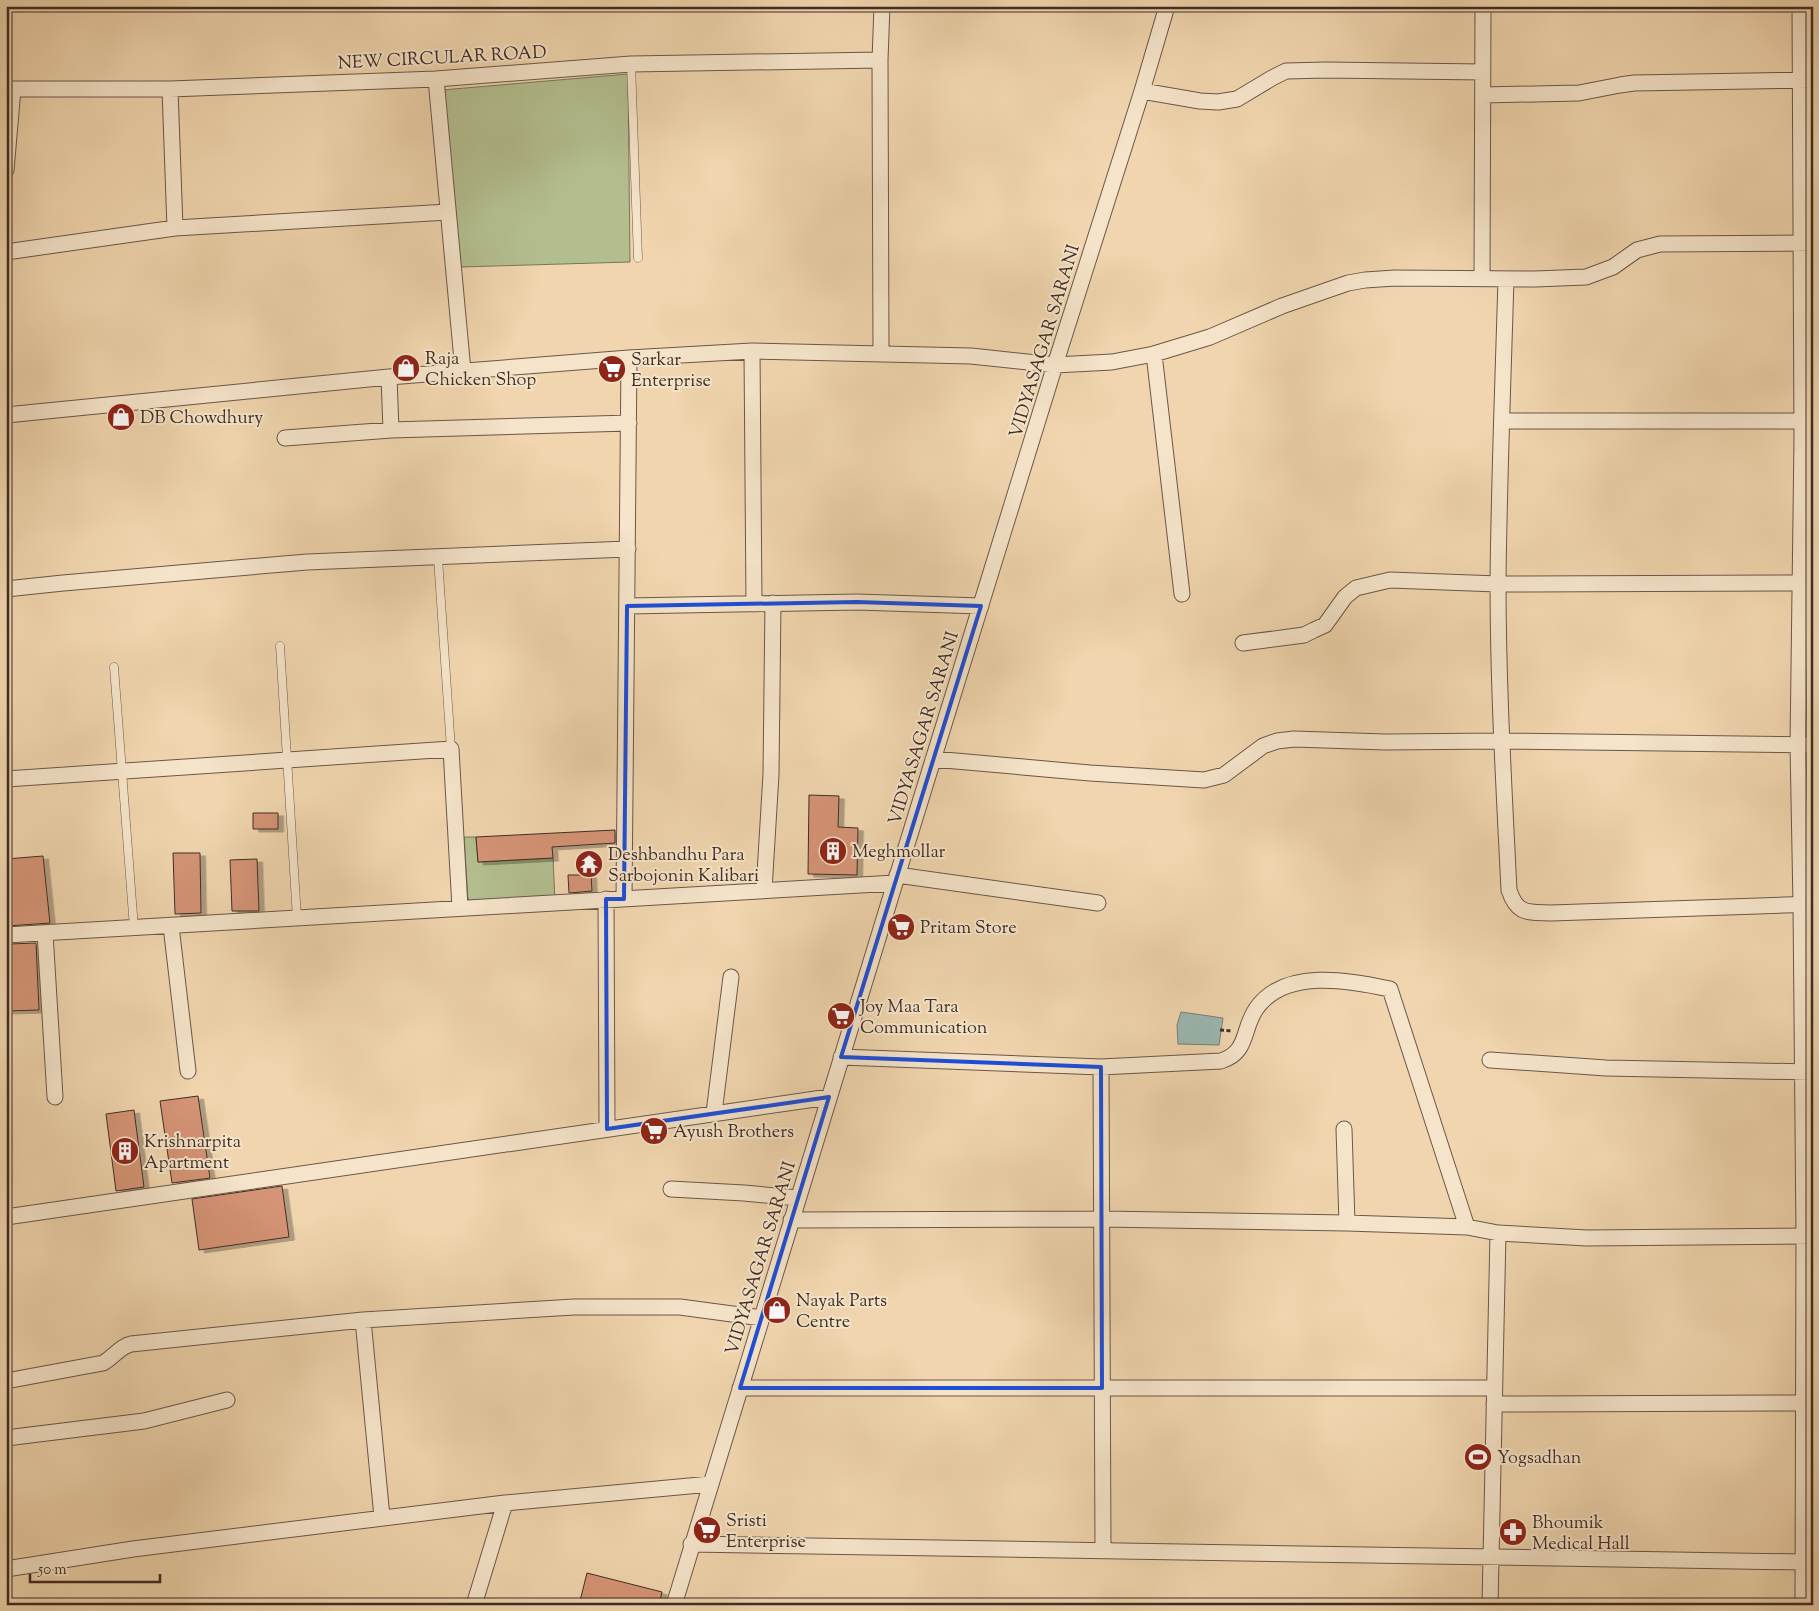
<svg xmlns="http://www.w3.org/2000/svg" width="1819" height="1611" font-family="'Sorts Mill Goudy',serif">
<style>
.green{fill:#b3be8f;stroke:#79765a}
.water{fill:#9bb8b2;stroke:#76807a}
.building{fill:#d59476;stroke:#3f2d26;filter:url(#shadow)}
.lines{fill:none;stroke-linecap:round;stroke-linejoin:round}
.lane-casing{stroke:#6b5748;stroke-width:9}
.street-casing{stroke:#6b5748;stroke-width:17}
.path{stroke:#3f2d26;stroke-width:3;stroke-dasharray:4 2.5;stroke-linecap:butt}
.lane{stroke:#f5e4ca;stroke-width:8}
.street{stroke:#f5e4ca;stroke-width:15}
.marked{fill:none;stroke:#1d4ed8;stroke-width:4;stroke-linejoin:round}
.labels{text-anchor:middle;stroke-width:4;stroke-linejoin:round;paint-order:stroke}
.street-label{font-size:18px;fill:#3f2d26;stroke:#f5e4ca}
.poi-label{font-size:18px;fill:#3f2d26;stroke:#f5e4ca;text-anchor:start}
</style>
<defs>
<filter id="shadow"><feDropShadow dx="5.5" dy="3" stdDeviation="0" flood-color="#0004"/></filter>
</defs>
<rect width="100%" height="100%" fill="#f0d5ae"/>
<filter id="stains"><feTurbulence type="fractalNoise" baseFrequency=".004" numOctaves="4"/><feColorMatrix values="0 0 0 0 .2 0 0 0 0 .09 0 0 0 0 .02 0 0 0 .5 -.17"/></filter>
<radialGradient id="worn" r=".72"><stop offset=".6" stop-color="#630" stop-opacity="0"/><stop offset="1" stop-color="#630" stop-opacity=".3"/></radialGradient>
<path class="green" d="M628 74 630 262 461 267 442 90Z
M464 837H476L478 862 553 858 555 901 475 905 468 899Z"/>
<path class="water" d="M1181 1012 1223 1018 1219 1045 1178 1044 1177 1025Z"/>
<path class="building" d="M809 795 839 796 838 827 858 828 857 875 808 874Z
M253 813H278V829H253Z
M615 830V843L552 847 553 858 478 862 476 837Z
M173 853H200L201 913 175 914Z
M43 856 50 923 7 926 6 859Z
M257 859 259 911H232L230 860Z
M568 875H591L592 891 569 893Z
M36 943 39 1010 6 1011V948H9V944Z
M198 1096 210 1178 172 1183 160 1101Z
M134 1110 144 1187 116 1191 106 1114Z
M282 1186 289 1237 199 1250 192 1199Z
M587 1573 662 1592 659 1605H579Z"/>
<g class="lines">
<defs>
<path id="lane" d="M631 64 638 258
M438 558 451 749
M280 646 297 918
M114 667 134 928"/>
<path id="street" d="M1800 6 1802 439 1798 745 1801 904 1804 1236 1803 1605
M436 79 463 371
M6 89H170L436 79 631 64 880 60
M170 89 175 228
M1142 91 1200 101 1218 102 1237 99 1272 78 1286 71 1326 70 1483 72
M1483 95 1579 93 1620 85 1634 83 1813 80
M6 170 13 89
M6 252 175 228 448 212
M1482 279 1483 6
M1506 279C1503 381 1499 482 1498 583 1498 686 1504 788 1509 890 1517 915 1528 912 1551 913L1813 904
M752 351 754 604
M881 353 880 60 882 6
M1154 354 1182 594
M389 377 391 430
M6 415 389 377 629 358 752 351 971 356 1055 365 1112 362 1154 354 1210 337 1282 306 1348 283 1365 280 1395 278 1535 279 1586 277 1613 267 1637 250 1660 244 1813 243
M1502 421H1813
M285 438 391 430 629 423
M6 589 63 583 307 562 628 549
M627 606 857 602 981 606
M1243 643 1304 635 1314 630 1325 625 1345 597 1356 588 1390 580 1498 584 1813 583
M933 759 1090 773 1204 780 1224 775 1263 746 1277 741 1294 739 1385 742 1501 741 1813 745
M6 779 451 749 460 908
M897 875 1098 903
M764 890 771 774 773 603
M606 899 607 1129
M624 899 629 358
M171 926 188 1071
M45 933 55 1097
M6 935 895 883
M841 1057 1101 1067 1221 1061C1249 1052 1242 1029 1256 1009 1284 968 1349 980 1390 989L1467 1227
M1490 1060 1606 1068 1811 1072
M1101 1067 1103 1551
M714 1113 731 977
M1344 1129 1347 1223
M671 1189 744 1193 798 1198
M6 1217 829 1097
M791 1220 1102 1219 1347 1223 1467 1227 1498 1233 1587 1238 1813 1236
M363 1320 382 1517
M6 1381 103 1363C114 1357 119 1347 131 1344L363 1320 574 1307H680L762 1318
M740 1388H1494
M1494 1404 1813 1403
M6 1438 144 1421 227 1400
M691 1544 1802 1562
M6 1569 133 1549 505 1503 711 1484
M474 1605 505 1503
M674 1605 895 883 1055 365 1142 91 1167 6
M1490 1605 1498 1233"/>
</defs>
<use href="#lane" class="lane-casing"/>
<use href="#street" class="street-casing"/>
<path class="path" d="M1220 1030 1232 1031"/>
<use href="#lane" class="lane"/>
<use href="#street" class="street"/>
</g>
<path class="marked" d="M857 602 981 606 841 1057 1101 1067 1102 1388H740L829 1097 607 1129 606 899H624L627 606Z"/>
<defs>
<symbol id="shop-disc" viewBox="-11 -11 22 22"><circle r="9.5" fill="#8f2418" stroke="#f5e4ca"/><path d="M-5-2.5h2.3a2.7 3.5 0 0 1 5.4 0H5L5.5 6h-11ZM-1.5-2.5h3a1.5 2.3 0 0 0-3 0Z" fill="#fff"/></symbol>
<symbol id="supermarket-disc" viewBox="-11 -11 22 22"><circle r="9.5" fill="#8f2418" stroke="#f5e4ca"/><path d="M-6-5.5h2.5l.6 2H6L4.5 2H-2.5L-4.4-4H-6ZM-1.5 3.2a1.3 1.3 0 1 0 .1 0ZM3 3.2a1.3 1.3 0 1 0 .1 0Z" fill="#fff"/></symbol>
<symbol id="building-disc" viewBox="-11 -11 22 22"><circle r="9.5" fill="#8f2418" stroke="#f5e4ca"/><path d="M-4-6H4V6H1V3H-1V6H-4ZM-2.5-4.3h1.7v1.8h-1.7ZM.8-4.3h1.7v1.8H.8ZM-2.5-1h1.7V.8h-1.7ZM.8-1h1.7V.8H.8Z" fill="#fff"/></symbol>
<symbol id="temple-disc" viewBox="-11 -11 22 22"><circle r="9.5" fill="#8f2418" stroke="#f5e4ca"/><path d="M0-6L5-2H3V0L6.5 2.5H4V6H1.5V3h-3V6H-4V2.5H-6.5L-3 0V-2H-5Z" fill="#fff"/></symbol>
<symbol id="stadium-disc" viewBox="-11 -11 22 22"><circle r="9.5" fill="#8f2418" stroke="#f5e4ca"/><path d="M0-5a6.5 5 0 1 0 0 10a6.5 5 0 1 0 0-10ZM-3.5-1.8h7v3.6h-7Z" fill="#fff"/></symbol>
<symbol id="pharmacy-disc" viewBox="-11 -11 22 22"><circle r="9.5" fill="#8f2418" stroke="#f5e4ca"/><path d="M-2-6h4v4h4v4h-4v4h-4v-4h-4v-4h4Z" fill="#fff"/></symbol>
</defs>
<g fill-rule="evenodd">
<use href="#shop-disc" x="390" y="352" width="32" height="32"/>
<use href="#supermarket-disc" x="596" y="353" width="32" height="32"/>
<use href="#shop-disc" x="105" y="401" width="32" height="32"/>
<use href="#building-disc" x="817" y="835" width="32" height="32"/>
<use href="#temple-disc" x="573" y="848" width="32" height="32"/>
<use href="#supermarket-disc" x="885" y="911" width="32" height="32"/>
<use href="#supermarket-disc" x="825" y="1000" width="32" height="32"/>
<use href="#supermarket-disc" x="638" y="1115" width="32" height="32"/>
<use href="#building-disc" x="109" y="1135" width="32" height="32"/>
<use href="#shop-disc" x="761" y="1294" width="32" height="32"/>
<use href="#stadium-disc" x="1462" y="1441" width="32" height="32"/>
<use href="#supermarket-disc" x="691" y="1514" width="32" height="32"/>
<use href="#pharmacy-disc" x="1497" y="1516" width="32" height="32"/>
</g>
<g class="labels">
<g class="street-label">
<text transform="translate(442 57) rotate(-3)" y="6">NEW CIRCULAR ROAD</text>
<text transform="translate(1044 341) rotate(-73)" y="6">VIDYASAGAR SARANI</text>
<text transform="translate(923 728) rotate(-73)" y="6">VIDYASAGAR SARANI</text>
<text transform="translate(760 1258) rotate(-73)" y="6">VIDYASAGAR SARANI</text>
</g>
<g class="poi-label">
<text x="425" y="364">Raja<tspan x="425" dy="21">Chicken Shop</tspan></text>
<text x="631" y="365">Sarkar<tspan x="631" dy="21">Enterprise</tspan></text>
<text x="140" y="423">DB Chowdhury</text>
<text x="852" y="857">Meghmollar</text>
<text x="608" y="860">Deshbandhu Para<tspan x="608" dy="21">Sarbojonin Kalibari</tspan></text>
<text x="920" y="933">Pritam Store</text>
<text x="860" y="1012">Joy Maa Tara<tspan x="860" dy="21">Communication</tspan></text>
<text x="673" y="1137">Ayush Brothers</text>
<text x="144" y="1147">Krishnarpita<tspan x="144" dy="21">Apartment</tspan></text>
<text x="796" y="1306">Nayak Parts<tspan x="796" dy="21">Centre</tspan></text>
<text x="1497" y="1463">Yogsadhan</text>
<text x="726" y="1526">Sristi<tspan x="726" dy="21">Enterprise</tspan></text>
<text x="1532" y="1528">Bhoumik<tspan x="1532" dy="21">Medical Hall</tspan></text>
</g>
</g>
<rect width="1819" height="1611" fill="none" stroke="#f0d5ae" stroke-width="25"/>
<rect x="8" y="8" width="1804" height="1596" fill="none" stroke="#3f2d26" stroke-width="2.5"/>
<rect x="12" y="12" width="1794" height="1586" fill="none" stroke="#3f2d26"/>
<path d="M30 1574v8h130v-8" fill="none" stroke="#3f2d26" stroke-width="2.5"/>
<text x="38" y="1574" font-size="15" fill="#3f2d26" stroke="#f5e4ca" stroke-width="4" paint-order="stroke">50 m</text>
<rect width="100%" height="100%" filter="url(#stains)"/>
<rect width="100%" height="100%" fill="url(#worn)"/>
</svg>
